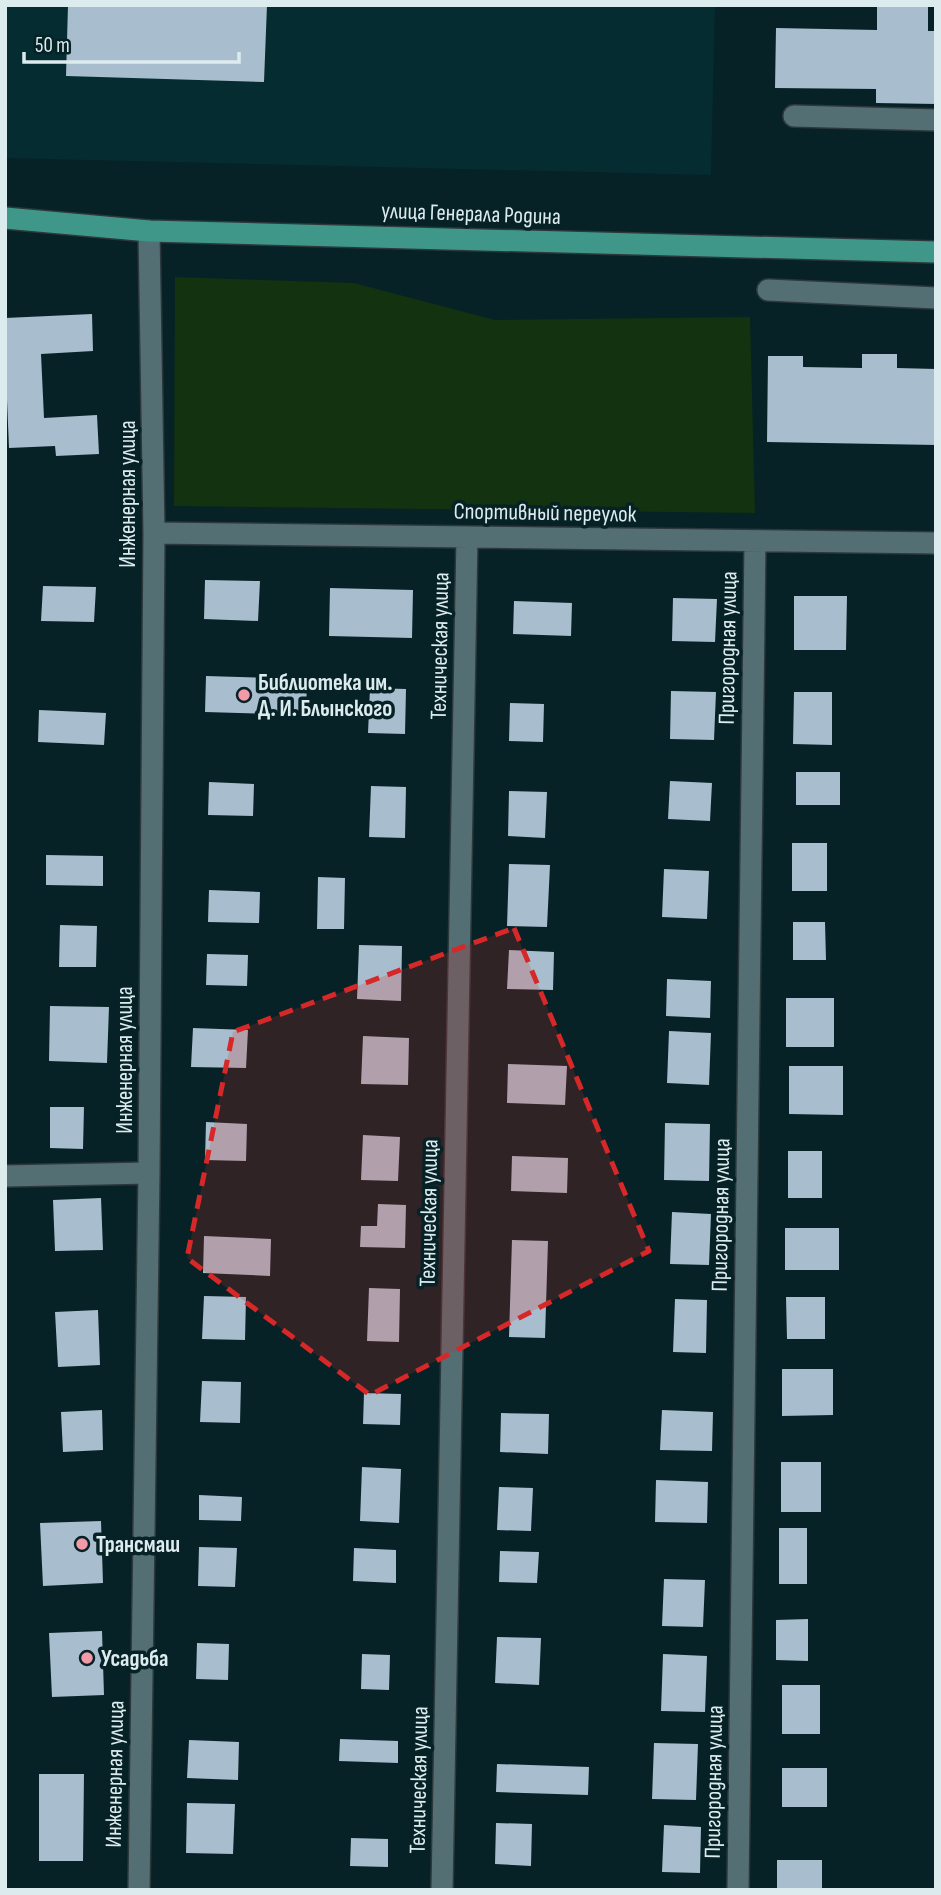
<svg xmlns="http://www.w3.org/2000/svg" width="941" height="1895" font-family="'Sofia Sans Condensed',sans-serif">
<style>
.built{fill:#042c31}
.green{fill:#123210}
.building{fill:#a8bdcd}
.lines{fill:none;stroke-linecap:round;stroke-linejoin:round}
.minor-casing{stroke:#2c383c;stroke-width:24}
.major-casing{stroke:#2c383c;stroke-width:24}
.minor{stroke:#536f73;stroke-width:21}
.major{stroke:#3e9788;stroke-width:21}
.marked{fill:#d62828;fill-opacity:0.2;stroke:#d62828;stroke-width:5;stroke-dasharray:14 9;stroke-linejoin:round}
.poi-dot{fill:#f39aa8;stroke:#072226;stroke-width:2.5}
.labels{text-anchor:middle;stroke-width:7;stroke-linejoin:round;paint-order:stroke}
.street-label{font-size:23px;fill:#dcebee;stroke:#072226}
.poi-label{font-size:23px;font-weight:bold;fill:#dcebee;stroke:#072226;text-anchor:start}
</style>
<rect width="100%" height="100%" fill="#072226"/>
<path class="built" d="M5 5H715L711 175 5 158Z"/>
<path class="green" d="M175 277 354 283 495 320 750 317 755 513 174 506Z"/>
<path class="building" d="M68 5H267L264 82 66 76Z
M877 5H928V31H936V104L876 103V89L775 88 776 28 877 30Z
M92 314 93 351 41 354 44 418 97 415 99 454 56 456 55 446 9 448 7 400H5V318Z
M862 354H897V368L936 369V445L767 442 768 356H803V367L862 368Z
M205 580 260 581 258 621 204 619Z
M43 586 96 587 94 622 41 621Z
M330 588 413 590 412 638 329 636Z
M794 596H847L846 650H794Z
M673 598 717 599 715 642 672 641Z
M514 601 572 603 571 636 513 634Z
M206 676 307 679 306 715 205 712Z
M370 688 406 689 405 734 368 733Z
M671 691 716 692 714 740 670 739Z
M794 692H832V745L793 744Z
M510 703 544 704 543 742 509 741Z
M39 710 106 713 104 745 38 742Z
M796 772H840V805H796Z
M670 781 712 783 710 821 668 819Z
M209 782 254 784 253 816 208 815Z
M371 786 406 787 405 838 369 837Z
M509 791 547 792 545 838 508 836Z
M792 843H827V891H792Z
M46 855 103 856V886L46 885Z
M509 864 550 865 547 927 507 926Z
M664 869 709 871 707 919 662 917Z
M318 877 345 878 344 929H317Z
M209 890 260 892 259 923 208 922Z
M793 922H825L826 960H793Z
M60 925 97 926 96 967H59Z
M359 945 402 946 401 1001 357 999Z
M509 950 554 952 553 990 507 989Z
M207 954 248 955 247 986 206 985Z
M667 979 711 981 710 1018 666 1016Z
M786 998H834V1047H786Z
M50 1006 109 1007 107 1063 49 1061Z
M193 1028 248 1030 246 1068 191 1067Z
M669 1031 711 1033 709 1085 667 1083Z
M363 1036 409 1038 408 1085 361 1084Z
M508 1064 567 1066 565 1105 507 1103Z
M789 1066H843V1115L789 1114Z
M50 1107H84L83 1149 50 1148Z
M206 1122 247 1124 246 1161 205 1160Z
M665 1123 710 1124 709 1181 664 1180Z
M363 1135 400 1137 398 1181 361 1180Z
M788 1151H822V1198H788Z
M512 1156 568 1158 567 1193 511 1191Z
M101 1198 103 1250 55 1251 53 1200Z
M378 1204 406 1205 405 1248 360 1247 361 1226H377Z
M672 1212 711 1214 709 1265 670 1264Z
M785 1228H839V1270H785Z
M204 1236 271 1239 270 1276 203 1273Z
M512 1240 548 1241 545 1338 509 1337Z
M369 1288 400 1289 399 1342 367 1341Z
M204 1296 246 1297 245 1340 202 1339Z
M786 1297H825V1339H787Z
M675 1299 707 1300 706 1353 673 1352Z
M98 1310 100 1365 58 1367 55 1312Z
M782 1369H833V1415L782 1416Z
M202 1381 241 1382 240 1423 200 1422Z
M364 1393 401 1394 400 1425 363 1424Z
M102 1410 103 1450 63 1452 61 1412Z
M662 1410 713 1412 712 1451 660 1450Z
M501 1413 549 1414 548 1454 500 1452Z
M781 1462H821V1512H781Z
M362 1467 401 1469 399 1523 360 1521Z
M656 1480 708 1482 707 1523 655 1522Z
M499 1487 533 1488 531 1531 497 1530Z
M199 1495 242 1497 241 1521 199 1520Z
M101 1521 103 1583 43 1586 40 1523Z
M779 1528H807V1584H779Z
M199 1547 237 1548 235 1587 198 1586Z
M354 1548 396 1550V1583L353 1581Z
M500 1551 539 1552 537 1583 499 1582Z
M664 1579 705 1580 703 1627 662 1626Z
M808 1619V1661L776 1660V1620Z
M102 1631 104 1695 52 1697 49 1633Z
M497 1637 541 1638 539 1685 495 1683Z
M197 1643 229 1644 228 1680 196 1679Z
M362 1654 390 1655 389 1690 361 1689Z
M663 1654 707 1656 705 1712 661 1711Z
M782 1685H820V1734H782Z
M340 1739 398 1741V1763L339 1761Z
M189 1740 239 1742 238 1780 187 1778Z
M654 1743 698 1744 696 1800 652 1799Z
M497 1764 589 1767 588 1795 496 1792Z
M782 1768H827V1807H782Z
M39 1774H84L83 1861H39Z
M187 1803 235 1804 233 1854 186 1853Z
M496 1823 532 1824 531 1866 495 1864Z
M664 1825 701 1827 700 1873 662 1872Z
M351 1838 388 1839V1867L350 1866Z
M777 1860H822V1890H777Z"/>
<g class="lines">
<defs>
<path id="minor" d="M794 116 936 120
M768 290 936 298
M154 533 936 543
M5 1176 149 1173
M139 1890 149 1173 154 533 149 231
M442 1890 467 537
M738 1890 755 541"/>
<path id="major" d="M5 218 149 231 936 252"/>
</defs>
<use href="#minor" class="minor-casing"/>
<use href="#major" class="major-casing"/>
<use href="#minor" class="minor"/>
<use href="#major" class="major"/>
</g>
<path class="marked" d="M514 928 649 1251 370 1395 187 1258 233 1032Z"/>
<g class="poi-dot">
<circle cx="244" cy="695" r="7"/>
<circle cx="82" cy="1544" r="7"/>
<circle cx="87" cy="1658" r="7"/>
</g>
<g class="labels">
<g class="street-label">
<text transform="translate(471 213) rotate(2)" y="8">улица Генерала Родина</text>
<text transform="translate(127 494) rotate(-90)" y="8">Инженерная улица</text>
<text transform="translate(545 512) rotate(1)" y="8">Спортивный переулок</text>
<text transform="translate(439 646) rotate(-89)" y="8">Техническая улица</text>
<text transform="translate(727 648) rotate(-89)" y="8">Пригородная улица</text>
<text transform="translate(124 1060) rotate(-90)" y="8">Инженерная улица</text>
<text transform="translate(428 1213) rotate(-89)" y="8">Техническая улица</text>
<text transform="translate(720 1215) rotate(-89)" y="8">Пригородная улица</text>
<text transform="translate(114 1774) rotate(-89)" y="8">Инженерная улица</text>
<text transform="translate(418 1780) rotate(-89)" y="8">Техническая улица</text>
<text transform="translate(713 1782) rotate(-89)" y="8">Пригородная улица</text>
</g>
<g class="poi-label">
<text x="258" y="690">Библиотека им.<tspan x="258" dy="26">Д. И. Блынского</tspan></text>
<text x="96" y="1552">Трансмаш</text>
<text x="101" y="1666">Усадьба</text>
</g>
</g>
<rect width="941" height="1895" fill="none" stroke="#dcebee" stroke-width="14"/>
<path d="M24 52v10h215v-10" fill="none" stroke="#dcebee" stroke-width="3.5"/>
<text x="35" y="52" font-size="21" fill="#dcebee" stroke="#072226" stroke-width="5" paint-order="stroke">50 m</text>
</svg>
